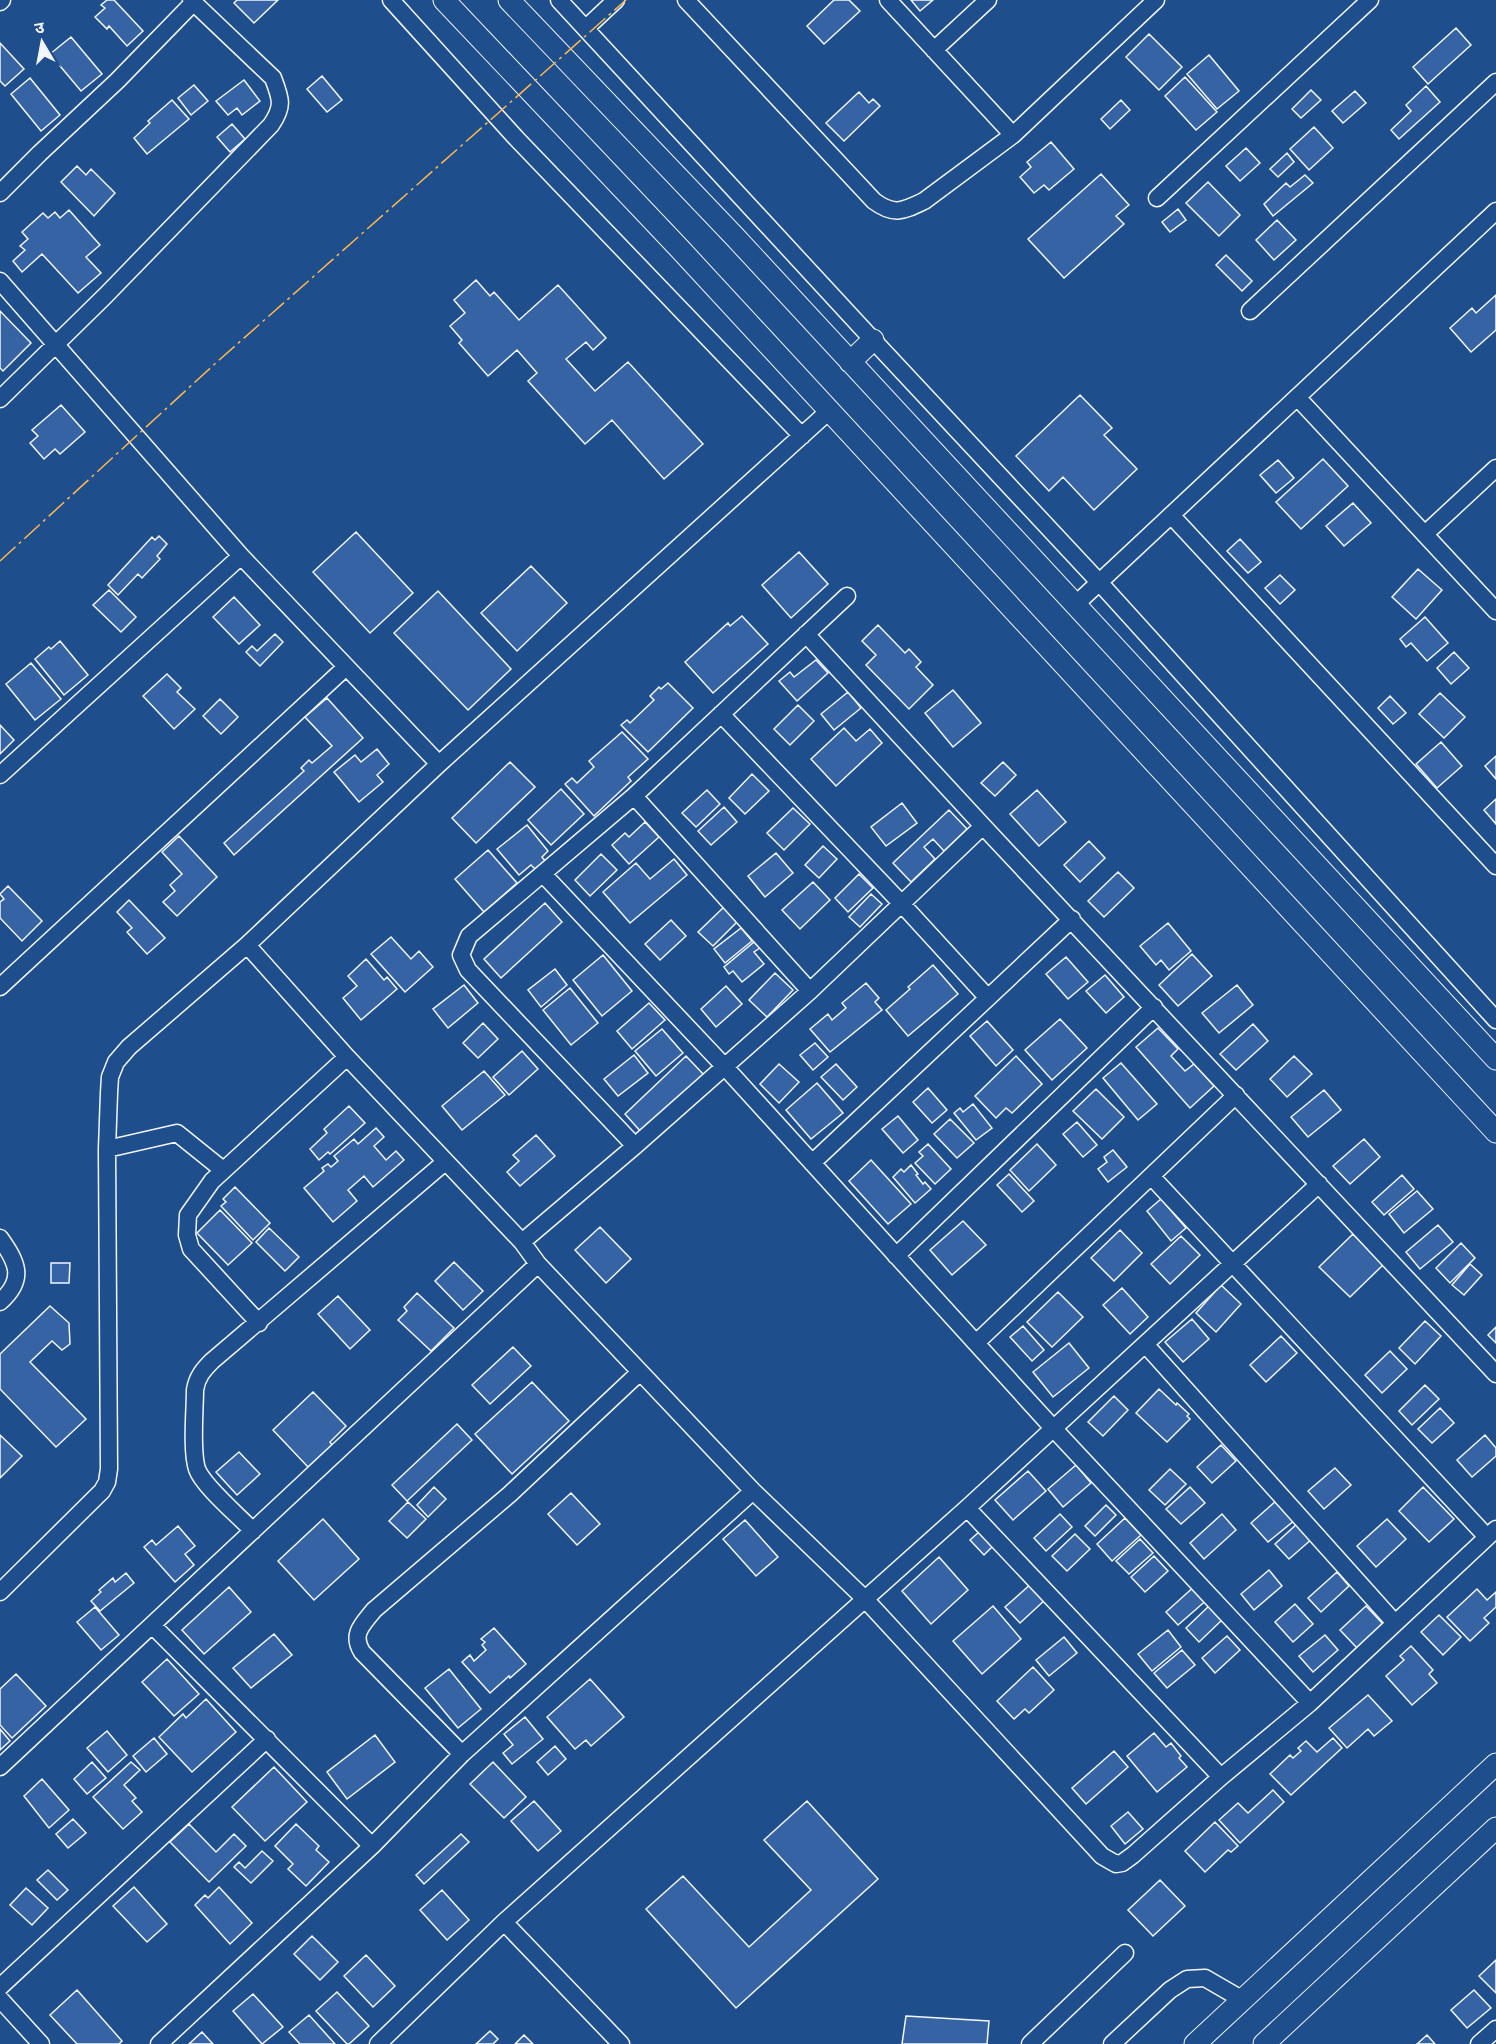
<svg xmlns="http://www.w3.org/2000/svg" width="1496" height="2044" font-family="Quicksand,'Noto Sans Devanagari',sans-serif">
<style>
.building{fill:#3563a3;stroke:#f2f6ff;stroke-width:1.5}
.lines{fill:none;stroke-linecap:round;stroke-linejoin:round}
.minor-casing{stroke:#f2f6ff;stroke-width:19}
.tertiary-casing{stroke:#f2f6ff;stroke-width:23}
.minor{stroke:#1f4e8c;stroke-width:16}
.tertiary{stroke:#1f4e8c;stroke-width:21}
.power{stroke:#ffb74d;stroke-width:1.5;stroke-dasharray:21 4.5 3 4.5;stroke-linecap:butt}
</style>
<rect width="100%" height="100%" fill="#1f4e8c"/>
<path class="building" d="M107 0H114L143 31 127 46 109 26 107 29 95 17 105 8 101 5Z
M237 0H278L254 23 234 3Z
M834 0H849L860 11 824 44 807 26Z
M911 0H933L920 11Z
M1456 28 1471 45 1428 84 1413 67Z
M1149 34 1182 67 1159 90 1126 57Z
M71 37 102 74 81 91 50 54Z
M0 43 24 69 5 86 0 81Z
M1209 55 1239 91 1217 109 1187 74Z
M322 76 342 100 327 112 307 89Z
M1185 77 1217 112 1196 130 1165 96Z
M30 78 60 115 41 131 11 94Z
M244 80 260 101 242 115 237 108 228 115 216 101Z
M194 85 208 101 191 115 178 98Z
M1426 86 1440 102 1399 139 1391 130 1411 111 1406 105Z
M1311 90 1321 100 1301 118 1292 109Z
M1355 91 1366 103 1343 123 1332 111Z
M859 92 869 103 873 99 880 106 844 141 826 123Z
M172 100 189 119 147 154 134 138 150 123 148 121Z
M1121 100 1130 110 1110 129 1101 119Z
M232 124 245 139 230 152 217 137Z
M1314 127 1333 148 1309 170 1290 149Z
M1051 142 1074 169 1049 190 1044 185 1034 193 1020 177 1031 167 1027 162Z
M1246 148 1260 163 1240 181 1226 166Z
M1287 153 1294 162 1278 177 1270 169Z
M77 166 86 175 91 169 115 193 94 216 61 182Z
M1101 174 1129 205 1116 216 1124 224 1064 278 1028 239Z
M1305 175 1313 183 1273 216 1264 204 1286 183 1290 187Z
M1208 182 1240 215 1219 236 1186 203Z
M1178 209 1186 220 1170 232 1162 222Z
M69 210 100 245 86 257 101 273 78 293 42 254 22 272 13 261 25 250 20 246 28 239 22 232 43 213 48 218 55 212 60 218Z
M1277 220 1296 240 1274 260 1256 240Z
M1226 255 1252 281 1242 291 1216 265Z
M476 280 490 296 494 292 519 320 558 285 606 338 593 350 586 342 566 359 595 391 628 362 703 444 664 479 612 420 585 444 528 381 537 373 517 350 488 376 459 343 462 340 450 326 465 313 454 300Z
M1496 295V330L1471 352 1450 328 1472 308 1476 313Z
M0 311 31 343 3 371 0 368Z
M1080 395 1112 428 1104 435 1137 469 1094 510 1063 477 1049 491 1016 456Z
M61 405 85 432 60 454 55 449 44 459 30 443 38 436 32 430Z
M1323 459 1348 486 1301 529 1276 502Z
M1278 460 1294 478 1276 493 1260 475Z
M1353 503 1371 523 1344 546 1326 526Z
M356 532 413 593 370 633 313 572Z
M159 536 167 544 157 556 160 559 142 578 138 574 118 595 108 585 152 537 155 540Z
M1240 539 1261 562 1248 573 1227 551Z
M799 552 828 584 791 618 762 585Z
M531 566 567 603 517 651 481 613Z
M1418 569 1442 590 1416 619 1392 597Z
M1280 575 1295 590 1280 604 1265 588Z
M109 590 136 617 121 632 93 605Z
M438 591 511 669 468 710 394 633Z
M234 597 260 625 239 644 213 617Z
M742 616 768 644 713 693 685 662 728 623 730 626Z
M1425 617 1448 643 1427 661 1411 643 1406 647 1400 639Z
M878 625 905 653 909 649 921 662 916 667 933 685 909 709 866 665 876 655 862 641Z
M275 634 283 642 260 666 246 652 252 646 257 651Z
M60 641 88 675 64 695 35 659 49 647 51 649Z
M1454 652 1469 668 1451 684 1437 668Z
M816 660 828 673 797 701 779 681 790 672 794 677Z
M31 663 61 699 35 720 6 684Z
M167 674 181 688 177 692 195 709 174 729 143 696Z
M668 683 693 708 648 752 621 725 627 720 630 723 654 700 650 696 659 687 661 689Z
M953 690 981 723 953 747 925 713Z
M848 692 861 708 834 730 821 714Z
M1440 693 1465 717 1444 738 1419 714Z
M1390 696 1406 713 1393 724 1378 708Z
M327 698 363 738 234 855 224 843 304 771 301 768 309 760 312 763 332 746 305 717Z
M220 699 238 717 221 734 203 716Z
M798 705 814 721 790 745 774 729Z
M0 725 14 740 0 754Z
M844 728 856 741 870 729 882 743 836 786 811 759Z
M622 732 648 759 628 777 631 781 594 816 565 784 572 778 577 783 594 767 589 761Z
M1441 742 1462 766 1437 788 1416 764Z
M377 749 389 764 377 775 383 782 359 802 334 772 355 755 361 762Z
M1496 756V779L1485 766Z
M510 762 535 787 476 843 452 818Z
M1003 762 1016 775 995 796 981 783Z
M752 774 769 791 745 814 729 798Z
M561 789 584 814 551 845 528 820Z
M707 790 720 804 696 827 682 813Z
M1037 790 1066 822 1039 846 1010 814Z
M1496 799V824L1484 810Z
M902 803 917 823 886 846 871 827Z
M724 807 737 822 711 845 698 831Z
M793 808 810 824 784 850 767 833Z
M949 810 967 829 944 851 933 839 924 847 935 859 911 882 893 863Z
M645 822 659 837 629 864 612 845 625 833 629 837Z
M527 825 548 851 542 857 546 862 536 870 531 865 519 875 497 849Z
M179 836 217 877 177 916 163 902 175 891 170 885 182 874 162 852Z
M1089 841 1105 858 1080 882 1064 865Z
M823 846 837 859 819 878 805 865Z
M488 850 517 883 484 912 455 879Z
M776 853 793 873 765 897 748 876Z
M601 854 617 870 590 896 575 880Z
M674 859 687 875 630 923 603 892 636 863 650 879Z
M1118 872 1134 888 1104 917 1088 901Z
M859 874 873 888 848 912 835 898Z
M813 882 830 900 800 929 782 910Z
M8 886 42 921 22 941 0 918V902L4 899 0 894Z
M871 894 882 904 860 927 849 917Z
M129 900 165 938 147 954 127 932 132 928 117 912Z
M545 903 562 922 501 978 484 959Z
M725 906 739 920 713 946 698 932Z
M671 920 686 936 660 960 645 944Z
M1168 923 1191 951 1169 970 1161 960 1156 965 1140 946Z
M741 928 752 941 725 963 714 949Z
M391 937 411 959 419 951 433 967 405 992 371 954Z
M754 942 760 948 754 952 764 964 742 982 733 971 729 974 724 967Z
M1192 954 1212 976 1178 1006 1159 985Z
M603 955 632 991 602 1016 573 980Z
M1066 957 1088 982 1068 999 1046 974Z
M366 959 384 980 387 977 397 989 361 1020 343 998 357 986 348 976Z
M933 965 958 994 908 1036 886 1010 910 989 908 987Z
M555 969 567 985 541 1007 528 990Z
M775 973 793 990 767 1017 749 1000Z
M1105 975 1124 997 1106 1013 1086 991Z
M866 983 879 998 875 1002 882 1010 830 1052 810 1029 828 1014 832 1020 846 1008 842 1003Z
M464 985 478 1003 448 1028 433 1009Z
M1237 985 1253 1005 1219 1033 1202 1013Z
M726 986 742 1004 716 1027 701 1009Z
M570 988 598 1023 571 1045 543 1010Z
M649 1003 665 1020 632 1049 617 1031Z
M1060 1019 1087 1048 1052 1080 1025 1050Z
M987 1021 1013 1050 996 1066 970 1036Z
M483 1023 498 1039 478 1058 463 1043Z
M1253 1024 1268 1041 1236 1070 1220 1054Z
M1158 1028 1178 1049 1171 1056 1185 1071 1194 1064 1214 1086 1190 1108 1136 1047Z
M662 1029 683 1053 656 1076 635 1051Z
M815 1043 828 1057 813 1070 800 1055Z
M522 1051 538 1069 509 1095 493 1077Z
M634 1055 648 1073 618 1096 604 1079Z
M686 1056 704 1075 642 1133 625 1114Z
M1016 1056 1042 1084 1012 1113 1006 1108 996 1118 975 1096Z
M1294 1056 1312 1074 1287 1097 1270 1079Z
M1121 1063 1157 1104 1138 1120 1103 1078Z
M779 1064 799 1082 779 1103 760 1084Z
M836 1064 857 1087 843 1100 821 1077Z
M484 1071 505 1095 462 1130 442 1106Z
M817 1083 843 1113 811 1139 786 1110Z
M928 1088 947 1110 932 1123 913 1102Z
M1096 1089 1124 1117 1102 1139 1073 1111Z
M1324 1090 1341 1110 1308 1137 1291 1117Z
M973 1104 992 1128 976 1140 954 1113 960 1108 963 1112Z
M349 1106 365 1123 330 1154 328 1152 319 1160 310 1149 327 1133 324 1129Z
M898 1116 918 1140 903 1153 882 1129Z
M950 1119 974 1143 957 1158 934 1134Z
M1077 1122 1097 1145 1083 1157 1063 1134Z
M376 1128 384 1137 374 1146 386 1160 396 1151 404 1160 373 1187 364 1176 348 1190 357 1201 333 1222 304 1188 324 1171 322 1168 328 1164 331 1167 338 1161 334 1156 354 1139 358 1144Z
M536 1135 555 1156 520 1186 507 1172 519 1161 513 1155Z
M1364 1139 1380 1157 1350 1184 1333 1166Z
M928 1144 951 1169 935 1184 915 1163 923 1156 919 1152Z
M1037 1144 1056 1165 1029 1191 1010 1170Z
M1113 1150 1127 1167 1108 1182 1098 1169 1107 1162 1104 1157Z
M871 1160 911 1204 888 1224 849 1181Z
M911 1165 918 1174 916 1175 923 1184 925 1182 931 1189 915 1203 893 1177 901 1169 904 1172Z
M1009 1174 1034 1201 1022 1212 997 1185Z
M1402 1175 1414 1189 1384 1215 1372 1202Z
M235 1187 270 1223 253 1240 221 1206 226 1202 223 1199Z
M1417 1191 1433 1209 1404 1233 1389 1214Z
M1161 1199 1186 1228 1171 1241 1147 1211Z
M220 1210 252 1243 228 1265 197 1233Z
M963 1221 986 1245 952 1275 930 1250Z
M1438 1225 1453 1242 1420 1269 1406 1252Z
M600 1227 631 1259 606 1283 575 1250Z
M269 1228 299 1257 285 1271 256 1242Z
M1120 1230 1142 1253 1114 1281 1091 1258Z
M1353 1234 1383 1265 1350 1297 1319 1267Z
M1181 1236 1200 1255 1170 1284 1151 1264Z
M1461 1243 1475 1258 1450 1283 1436 1268Z
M454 1262 483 1291 463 1310 435 1281Z
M51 1263H70L69 1283H51Z
M1470 1264 1482 1275 1464 1295 1452 1285Z
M1221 1285 1241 1304 1216 1332 1196 1313Z
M1122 1288 1148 1317 1130 1334 1103 1305Z
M1058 1292 1083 1317 1052 1347 1027 1322Z
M417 1293 454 1328 431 1351 398 1320 407 1311 404 1307Z
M338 1296 370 1330 350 1349 318 1314Z
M50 1306 69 1323 70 1344 62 1350 52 1341 30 1362 86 1419 56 1447 0 1389V1354Z
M1192 1319 1209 1339 1183 1362 1165 1342Z
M1425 1321 1441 1336 1415 1364 1399 1348Z
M1023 1326 1044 1350 1032 1361 1010 1337Z
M1496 1327V1343L1488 1335Z
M1281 1336 1297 1353 1266 1382 1250 1365Z
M1069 1343 1089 1368 1053 1397 1033 1372Z
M513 1347 531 1366 490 1404 472 1385Z
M1390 1351 1407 1369 1382 1393 1365 1375Z
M532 1382 569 1421 512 1474 475 1434Z
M1425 1385 1439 1399 1412 1425 1399 1411Z
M1159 1389 1176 1405 1177 1403 1189 1414 1187 1416 1190 1419 1167 1442 1136 1413Z
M313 1392 346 1426 330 1442 332 1445 308 1467 273 1430Z
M1114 1396 1128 1410 1103 1436 1088 1422Z
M1440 1408 1454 1423 1432 1443 1418 1429Z
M457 1424 472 1440 407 1501 392 1485Z
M0 1435 22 1456 0 1478Z
M1485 1435 1496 1448V1456L1472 1477 1457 1460Z
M1221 1445 1236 1461 1212 1483 1197 1467Z
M239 1452 260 1474 237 1495 216 1472Z
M1076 1465 1091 1483 1063 1507 1048 1489Z
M1335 1468 1351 1485 1324 1509 1308 1491Z
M1170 1469 1186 1484 1165 1505 1149 1490Z
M1028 1471 1046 1491 1013 1520 995 1500Z
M434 1487 446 1499 428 1517 417 1505Z
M1190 1487 1205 1503 1181 1524 1166 1509Z
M1423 1487 1454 1519 1429 1542 1399 1511Z
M571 1493 600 1524 577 1545 548 1514Z
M1277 1500 1295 1520 1268 1542 1251 1523Z
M408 1502 426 1519 407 1538 389 1521Z
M1106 1505 1116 1515 1095 1536 1085 1526Z
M1060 1514 1072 1527 1046 1551 1034 1538Z
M1222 1514 1236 1530 1204 1559 1190 1543Z
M1125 1518 1141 1535 1112 1561 1097 1544Z
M323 1519 359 1559 314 1600 278 1561Z
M1387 1519 1406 1539 1376 1567 1357 1546Z
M745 1520 778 1557 756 1576 723 1539Z
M1298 1523 1313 1538 1289 1559 1275 1544Z
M178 1526 195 1546 185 1554 194 1565 175 1582 144 1547 152 1540 156 1545Z
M979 1532 993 1546 984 1555 970 1540Z
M1075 1534 1090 1549 1067 1571 1052 1556Z
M1140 1539 1153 1553 1129 1574 1116 1561Z
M1154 1556 1168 1571 1145 1592 1131 1577Z
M939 1557 968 1590 931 1624 902 1591Z
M1269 1570 1282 1586 1254 1610 1241 1594Z
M1337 1572 1349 1586 1321 1612 1308 1598Z
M126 1573 134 1583 100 1611 91 1601 101 1592 99 1590 113 1578 115 1582Z
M1032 1583 1046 1599 1020 1623 1005 1607Z
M1197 1584 1209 1598 1178 1625 1166 1612Z
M229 1587 251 1612 204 1654 182 1630Z
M1477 1589 1487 1600 1496 1592V1607L1484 1618 1489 1623 1470 1641 1447 1617Z
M1211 1604 1224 1618 1199 1642 1186 1628Z
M1295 1604 1313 1624 1293 1642 1275 1622Z
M993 1606 1021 1639 982 1674 953 1641Z
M1366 1606 1383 1624 1357 1648 1340 1630Z
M95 1607 119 1635 101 1650 77 1622Z
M1439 1615 1461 1637 1443 1655 1421 1632Z
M494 1628 526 1664 510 1678 509 1676 490 1693 462 1662 470 1655 474 1661 486 1650 482 1645 485 1642 481 1639Z
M1168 1630 1181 1647 1152 1671 1138 1654Z
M274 1634 292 1655 251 1688 233 1668Z
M1325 1635 1338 1650 1313 1672 1299 1656Z
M1227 1636 1240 1650 1215 1673 1202 1658Z
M1064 1637 1077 1653 1049 1676 1036 1660Z
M1411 1646 1433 1670 1429 1674 1437 1683 1412 1705 1386 1676 1404 1660 1400 1656Z
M1182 1650 1195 1665 1167 1688 1154 1673Z
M167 1659 199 1694 174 1716 142 1682Z
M1033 1667 1054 1690 1029 1713 1025 1709 1014 1719 997 1701Z
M449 1669 481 1709 458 1728 425 1688Z
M16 1674 46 1706 12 1738 0 1725V1689Z
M590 1679 624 1717 591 1746 586 1740 575 1749 547 1717Z
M1368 1695 1392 1721 1374 1736 1368 1729 1347 1748 1329 1728Z
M206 1699 236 1732 192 1772 159 1737 183 1714 186 1718Z
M525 1717 543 1739 512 1764 503 1753 513 1745 504 1734Z
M0 1729 10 1741 0 1750Z
M107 1731 127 1755 108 1772 87 1748Z
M1154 1733 1166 1747 1171 1743 1181 1756 1179 1758 1187 1767 1157 1792 1127 1756Z
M375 1735 395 1762 347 1799 327 1772Z
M154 1738 167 1754 146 1772 133 1756Z
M1333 1738 1342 1748 1291 1795 1270 1774 1290 1755 1293 1758 1301 1751 1298 1748 1306 1741 1317 1752Z
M555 1746 566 1759 548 1775 537 1762Z
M1114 1751 1128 1767 1086 1804 1072 1788Z
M92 1762 106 1778 87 1794 74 1779Z
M131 1762 140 1770 124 1785 136 1798 132 1801 142 1812 123 1829 93 1797Z
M493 1762 526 1797 504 1818 470 1784Z
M274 1767 307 1802 265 1841 232 1807Z
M42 1779 69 1810 49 1828 24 1796Z
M1273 1790 1284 1802 1240 1843 1219 1820 1238 1803 1248 1813Z
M534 1801 561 1831 538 1851 511 1821Z
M807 1801 878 1879 736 2008 646 1909 683 1876 749 1947 811 1890 764 1840Z
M1128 1812 1143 1829 1125 1844 1111 1826Z
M73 1819 86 1833 68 1848 56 1834Z
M1215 1822 1238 1846 1231 1852 1228 1850 1205 1872 1185 1851Z
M189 1824 216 1852 234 1834 246 1846 209 1882 170 1842Z
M296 1824 319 1846 316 1850 329 1862 306 1886 288 1869 293 1864 275 1846Z
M461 1834 469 1842 424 1884 416 1875Z
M262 1851 273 1861 251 1883 234 1867 239 1862 245 1868Z
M48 1870 68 1890 57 1900 37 1880Z
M1160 1880 1185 1906 1153 1936 1128 1910Z
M134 1887 167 1924 147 1942 113 1906Z
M219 1887 252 1923 230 1944 195 1905 205 1895 208 1898Z
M26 1888 48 1908 32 1925 10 1905Z
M442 1890 469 1920 447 1940 420 1910Z
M312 1936 338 1962 320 1980 294 1954Z
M366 1955 395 1986 373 2007 344 1976Z
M1496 1960V1993L1479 1976Z
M77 1990 122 2041 119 2044H77L50 2015Z
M1474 1990 1491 2008 1467 2028 1451 2010Z
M337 1992 369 2026 349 2044H347L316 2011Z
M253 1994 283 2027 262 2044 233 2011Z
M309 2015 335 2044H300L289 2032Z
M906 2016 989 2021 987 2044H902Z
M490 2031 498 2039 493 2044H476Z
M202 2032 213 2044H189Z
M524 2035 533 2044H515Z
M1427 2035 1435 2044H1417Z"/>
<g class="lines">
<defs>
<path id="minor" d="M391 0 516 138 802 436
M559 0 873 340 1099 582 1496 1020
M686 0 874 201C894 216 903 211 924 201L1013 135 1156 0
M888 0 1013 135
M0 2 2 0
M586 28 616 0
M934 50 988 0
M0 193 40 153 117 81 193 3
M1157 198 1370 0
M0 281 241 556 439 764
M1250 311 1496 82
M1297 397 1496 611
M0 399 106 295 271 125C284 106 281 99 273 78L191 0
M1171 515 1496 866
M1425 534 1496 468
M1075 605 1496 211
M806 634 983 826 1496 1374
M721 714 901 903 988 998
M0 775 241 556
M634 796 810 991
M543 874 725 1067 1053 1428 1310 1703
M247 945 347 1057 522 1242 538 1264 753 1491 865 1599 1102 1856 1116 1864 1122 1863 1133 1855 1221 1777 1310 1703 1496 1529
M0 987 346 667
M635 1146 468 970 461 955 469 936 634 796 847 596
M107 1149 177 1133 223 1170
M812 1163 1072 919
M1151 1176 1487 1537
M0 1238C17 1262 26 1279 0 1302
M522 1242 635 1146 810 991 983 826
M896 1256 1154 1007
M259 1323 191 1249 187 1235 188 1215 212 1181 347 1057
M976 1343 1236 1095
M1145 1344 1395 1623
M967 1508 1221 1777
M253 1531C239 1516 203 1486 197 1469 191 1450 195 1410 195 1390 197 1377 203 1370 212 1361L445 1162
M0 1592 102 1491 107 1482 109 1469 107 1149 109 1093 110 1077 116 1062 129 1047 247 945 439 764 829 411
M152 1625 372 1846
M462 1754 362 1652C351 1634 362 1625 374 1610L510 1494 640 1372
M0 1767 538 1264
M504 1922 621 2044
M0 1987 267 1739
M0 1999 41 2044
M159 2044 372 1846 462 1754 753 1491
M378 2044 504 1922 967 1508 1319 1184
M1030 2044 1125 1953
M1112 2044 1170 1990 1187 1979 1205 1978 1243 2000
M1479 2044 1496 2029"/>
<path id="tertiary" d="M444 0 679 248 1496 1132
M509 0 735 237 1496 1059
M850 362 873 340
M1195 2044 1496 1764
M1264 2044 1496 1828"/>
</defs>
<use href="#minor" class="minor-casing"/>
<use href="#tertiary" class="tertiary-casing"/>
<use href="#minor" class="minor"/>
<use href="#tertiary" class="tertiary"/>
<path class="power" d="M0 561 218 361 626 0"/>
</g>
<g transform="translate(42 42) rotate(350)" stroke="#1f4e8c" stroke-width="4.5" paint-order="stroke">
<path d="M0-4.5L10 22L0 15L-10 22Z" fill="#f2f6ff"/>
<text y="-9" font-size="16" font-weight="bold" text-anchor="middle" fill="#f2f6ff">उ</text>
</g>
</svg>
